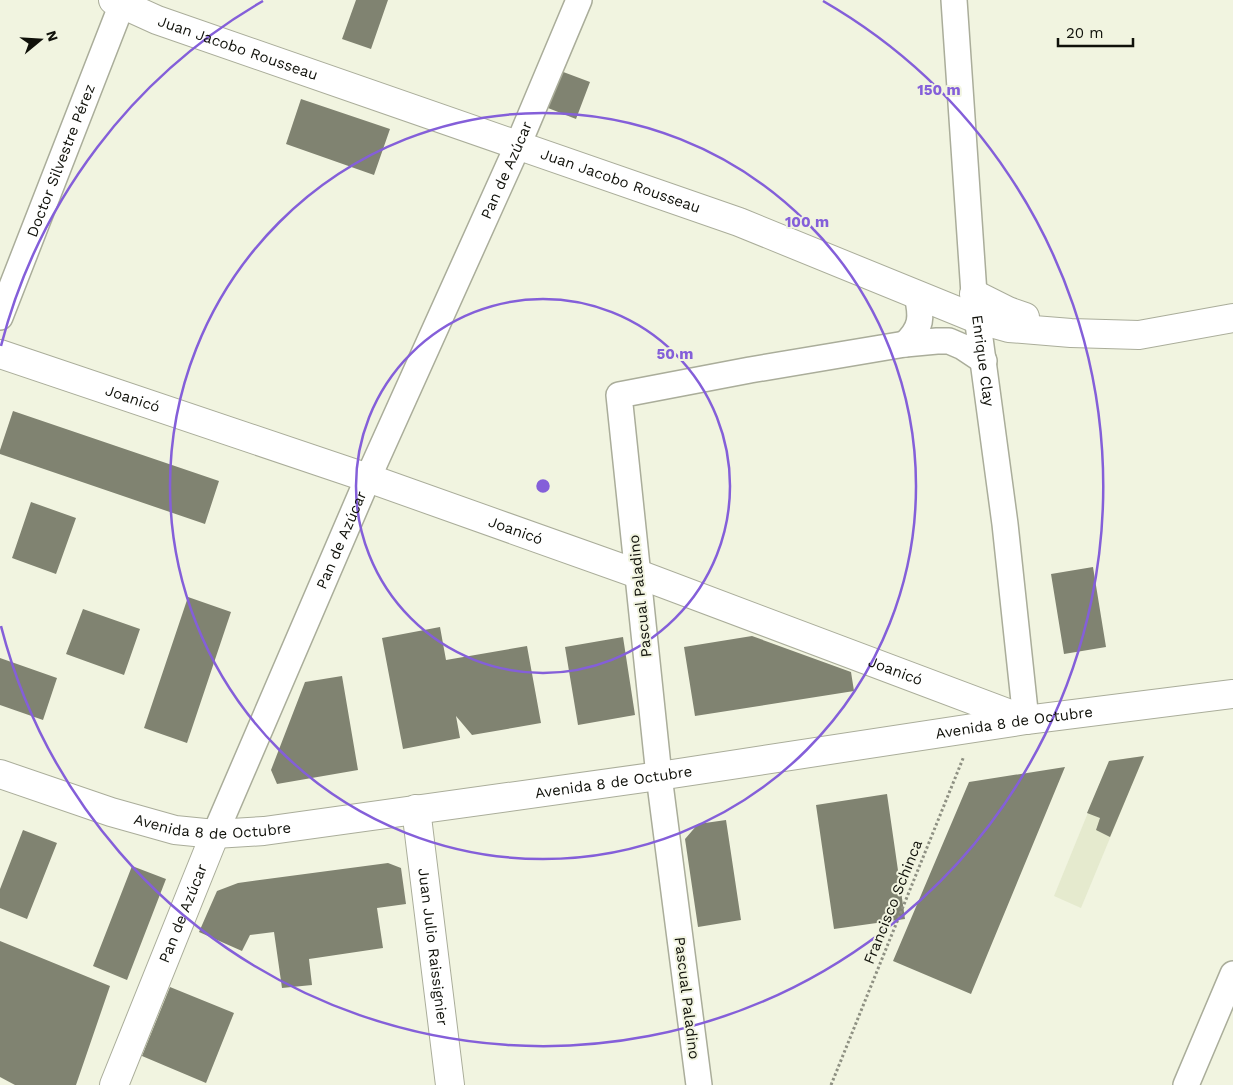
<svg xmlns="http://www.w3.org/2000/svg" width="1233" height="1085" font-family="'Work Sans',sans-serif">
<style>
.built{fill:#e5eace}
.building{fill:#808371}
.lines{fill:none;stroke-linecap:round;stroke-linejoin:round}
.minor-casing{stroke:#aaad9a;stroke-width:28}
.tertiary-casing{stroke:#aaad9a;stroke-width:30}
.primary-casing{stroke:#aaad9a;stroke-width:30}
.path{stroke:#8e9082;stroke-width:3;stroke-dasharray:2.5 2.5;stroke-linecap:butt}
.minor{stroke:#fff;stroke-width:25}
.tertiary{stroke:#fff;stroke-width:28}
.primary{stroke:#fff;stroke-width:28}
.ring{fill:none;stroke:#845fd9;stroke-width:2.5}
.labels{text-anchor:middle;stroke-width:4;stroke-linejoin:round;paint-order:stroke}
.street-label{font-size:15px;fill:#10110a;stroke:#f1f4e0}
.centre{fill:#845fd9;stroke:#f1f4e0;stroke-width:2.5}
.ring-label{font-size:15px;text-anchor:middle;font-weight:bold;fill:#845fd9;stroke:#f1f4e0;stroke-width:4;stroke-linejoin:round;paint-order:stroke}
</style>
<rect width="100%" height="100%" fill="#f1f4e0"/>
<path class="built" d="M1144 756 1081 908 1054 896 1109 761Z"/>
<path class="building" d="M356 0H388L371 49 342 39Z
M558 70 590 82 576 119 548 108 546 103Z
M301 99 390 129 374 175 286 144Z
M13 411 219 481 205 524 0 454V450Z
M31 502 76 518 56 574 12 558Z
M1093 567 1106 647 1064 654 1051 574Z
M188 597 231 612 187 743 144 728Z
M83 609 140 629 124 675 66 654Z
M440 627 446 660 527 646 541 723 472 735 456 716 460 738 403 749 382 638Z
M752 636 851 672 854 691 695 716 684 647Z
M623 637 635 715 578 725 565 647Z
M0 658 57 678 43 720 0 705Z
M342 676 358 770 277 784 271 770 305 682Z
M1144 756 1110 837 1096 830 1100 818 1087 813 1109 761Z
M1065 767 971 994 893 961 969 782Z
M887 794 905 919 834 929 816 805Z
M726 820 741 920 698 927 685 839 698 824Z
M23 830 57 843 27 919 0 908V889Z
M388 863 401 868 406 904 377 908 383 948 309 959 312 985 282 988 274 932 250 935 242 951 199 932 217 891 238 883Z
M132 866 166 879 127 980 93 966Z
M0 941 110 986 76 1085H15L0 1077Z
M170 987 234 1013 206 1083 142 1056Z"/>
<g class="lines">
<defs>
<g id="minor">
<path id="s1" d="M954 0 974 294 1005 524 1026 720"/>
<path id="s2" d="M0 317 122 4"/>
<path d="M905 344C922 328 922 317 917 295"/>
<path id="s3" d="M215 834 368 478 518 145 579 0"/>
<path d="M699 1085 659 776 619 395 750 370 905 344 937 341H949L963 347 984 361"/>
<path d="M1186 1085 1233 974"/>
</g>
<g id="tertiary">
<path id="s4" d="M113 0 157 20 739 222 977 319 1009 328 1071 333 1139 335 1233 318"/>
<path d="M974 294 1008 311 1025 317"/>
<path id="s5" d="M0 354 368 478 638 574 1026 720"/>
<path id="s6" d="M416 809 450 1085"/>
<path id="s7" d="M114 1085 215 834"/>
</g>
<g id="primary">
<path id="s8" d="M0 774 111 812 175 830 215 834 264 831 659 776 1026 720 1233 694"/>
</g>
</defs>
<use href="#minor" class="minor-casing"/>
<use href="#tertiary" class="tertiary-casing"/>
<use href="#primary" class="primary-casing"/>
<path class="path" d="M831 1085 964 756"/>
<use href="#minor" class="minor"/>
<use href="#tertiary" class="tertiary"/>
<use href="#primary" class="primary"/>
</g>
<g class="ring">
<circle cx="543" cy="486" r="187"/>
<circle cx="543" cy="486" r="373"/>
<path d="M1 346A560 560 0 0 1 263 1M823 1A560 560 0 1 1 1 626"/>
</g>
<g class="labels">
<g class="street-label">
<text dy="5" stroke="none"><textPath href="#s4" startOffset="134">Juan Jacobo Rousseau</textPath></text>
<text dy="5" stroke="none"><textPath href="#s2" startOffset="168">Doctor Silvestre Pérez</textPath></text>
<text dy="5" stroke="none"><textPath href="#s3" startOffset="725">Pan de Azúcar</textPath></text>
<text dy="5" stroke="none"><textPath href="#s4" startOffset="539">Juan Jacobo Rousseau</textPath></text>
<text dy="5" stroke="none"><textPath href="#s1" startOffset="362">Enrique Clay</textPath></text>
<text dy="5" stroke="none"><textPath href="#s5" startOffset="140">Joanicó</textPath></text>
<text dy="5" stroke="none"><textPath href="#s5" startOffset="545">Joanicó</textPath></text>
<text dy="5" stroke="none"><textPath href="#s3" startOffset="320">Pan de Azúcar</textPath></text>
<text transform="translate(640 596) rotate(-96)" y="5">Pascual Paladino</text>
<text dy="5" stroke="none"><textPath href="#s5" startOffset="950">Joanicó</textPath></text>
<text dy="5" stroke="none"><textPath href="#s8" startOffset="1031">Avenida 8 de Octubre</textPath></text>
<text dy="5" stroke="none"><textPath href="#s8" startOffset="626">Avenida 8 de Octubre</textPath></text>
<text dy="5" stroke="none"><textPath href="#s8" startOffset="221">Avenida 8 de Octubre</textPath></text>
<text transform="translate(893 902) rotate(-68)" y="5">Francisco Schinca</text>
<text dy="5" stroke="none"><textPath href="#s7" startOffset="185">Pan de Azúcar</textPath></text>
<text dy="5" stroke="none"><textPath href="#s6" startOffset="139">Juan Julio Raissignier</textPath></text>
<text transform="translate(687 998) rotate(83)" y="5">Pascual Paladino</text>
</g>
</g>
<circle cx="543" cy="486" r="8" class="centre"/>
<g class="ring-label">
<text x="939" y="95">150 m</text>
<text x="807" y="227">100 m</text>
<text x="675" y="359">50 m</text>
</g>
<g transform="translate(40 40) rotate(72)" stroke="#f1f4e0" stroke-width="4" paint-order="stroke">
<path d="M0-4L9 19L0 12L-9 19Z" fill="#10110a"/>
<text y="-8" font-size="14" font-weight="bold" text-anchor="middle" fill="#10110a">N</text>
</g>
<path d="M1058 38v8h75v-8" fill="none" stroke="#10110a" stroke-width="2.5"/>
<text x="1066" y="38" font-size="15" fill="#10110a" stroke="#f1f4e0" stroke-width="4" paint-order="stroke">20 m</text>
</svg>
